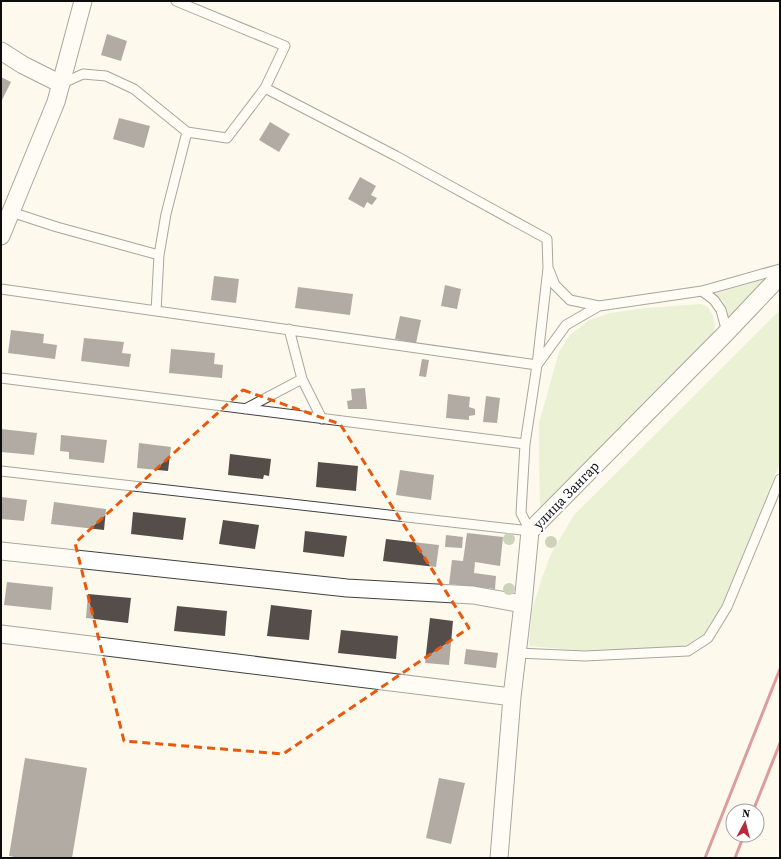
<svg xmlns="http://www.w3.org/2000/svg" width="781" height="859" font-family="'Source Serif 4',serif">
<style>
.green{fill:#d4e6b9}
.building{fill:#554d4a}
.lines{fill:none;stroke-linecap:round;stroke-linejoin:round}
.service-casing{stroke:#404040;stroke-width:11}
.minor-casing{stroke:#404040;stroke-width:19}
.service{stroke:#fff;stroke-width:9}
.minor{stroke:#fff;stroke-width:17}
.rail{stroke:#b52c3d;stroke-width:3}
.tree{fill:#8ea57d}
.marked{fill:none;stroke:#e8590c;stroke-width:3;stroke-dasharray:8 5;stroke-linejoin:round}
.labels{text-anchor:middle;stroke-width:4;stroke-linejoin:round;paint-order:stroke}
.street-label{font-size:14px;fill:#0d0d0d;stroke:#fff}
</style>
<rect width="100%" height="100%" fill="#fef9ed"/>
<path class="green" d="M768 278 729 324 726 308 723 301 713 294Z
M701 304 708 307 713 316 715 326 713 338 540 508 539 458V423L559 352 570 335 589 320 610 313 646 308Z
M780 310V463L723 603 704 634 685 646 650 649 586 651 529 646 532 610 542 578 551 554 574 515 691 399Z"/>
<path class="building" d="M107 34 127 41 121 61 101 55Z
M1 77 11 82 1 102Z
M119 118 150 126 144 148 113 139Z
M270 122 290 134 279 152 259 140Z
M360 177 376 186 371 195 377 198 372 205 367 202 364 208 348 199Z
M214 276 239 279 236 303 211 300Z
M445 285 461 289 457 309 441 306Z
M298 287 353 294 350 315 295 308Z
M400 316 421 320 416 343 395 339Z
M11 330 44 334 43 343 57 345 55 359 8 353Z
M84 338 124 342 122 353 131 354 129 367 81 361Z
M171 349 215 353 214 364 223 365 222 378 169 373Z
M422 359 429 360 426 377 419 376Z
M365 388 367 409H348L347 401 352 400 351 389Z
M448 394 470 397 469 407 475 409V415L469 416V420L446 418Z
M486 396 500 398 497 423 483 422Z
M1 429 37 433 34 455 1 452Z
M61 435 107 440 104 463 69 459V452L60 451Z
M139 443 171 447 168 471 137 468Z
M230 454 271 459 269 476 264 475 263 479 228 475Z
M318 462 358 466 356 491 316 487Z
M400 470 434 475 431 500 396 495Z
M1 497 27 500 24 521 1 519Z
M54 502 106 509 104 530 51 524Z
M133 512 186 518 183 540 131 534Z
M223 520 259 525 255 549 219 544Z
M305 531 347 536 344 557 303 552Z
M467 533 503 537 500 566 475 562 474 573 496 576 495 589 449 584 452 560 463 561Z
M446 535 463 537 462 548 445 547Z
M386 539 439 545 436 567 383 561Z
M7 582 53 587 51 610 4 605Z
M88 594 131 598 128 623 86 618Z
M271 605 312 610 309 640 267 636Z
M177 606 227 611 225 636 174 631Z
M430 618 453 621 449 665 425 663Z
M341 630 398 636 396 659 338 653Z
M466 649 498 653 496 668 464 664Z
M25 758 87 768 72 858H20L9 856Z
M439 778 465 783 451 844 426 838Z"/>
<g class="lines">
<defs>
<path id="service" d="M176 1 285 46 265 88 396 156 547 239 548 268 537 365 525 444 521 513 530 531
M61 84 83 74 106 76 134 89 187 132 227 138 265 88
M11 212 57 227 159 255
M549 270 555 285 570 300 599 306
M1 289 537 365 566 325 599 306 702 291 780 269
M702 291 714 300 721 310 727 332
M156 311 159 255 166 214 187 132
M289 329 302 379 322 419
M1 378 525 444
M245 409 302 379
M1 471 530 531
M517 653 585 656 688 651 708 638 727 607 780 479"/>
<path id="minor" d="M1 51 23 65 61 84
M1 236 56 102 83 1
M1 551 347 588 473 595 523 604
M1 634 512 697
M499 858 512 697 523 604 530 531 727 332 780 276"/>
</defs>
<use href="#service" class="service-casing"/>
<use href="#minor" class="minor-casing"/>
<use href="#service" class="service"/>
<use href="#minor" class="minor"/>
<path class="rail" d="M753 811 780 743
M705 858 780 669
M735 858 744 835"/>
</g>
<g class="tree">
<circle cx="509" cy="539" r="6"/>
<circle cx="551" cy="542" r="6"/>
<circle cx="509" cy="589" r="6"/>
</g>
<path d="M0 0H781V859H0ZM243 390 340 424 469 628 283 754 124 741 75 543Z" fill="#fef9ed" fill-opacity=".55" fill-rule="evenodd"/>
<path class="marked" d="M243 390 340 424 469 628 283 754 124 741 75 543Z"/>
<g class="labels">
<g class="street-label">
<text transform="translate(566 495) rotate(-46)" y="5">улица Зангар</text>
</g>
</g>
<rect width="781" height="859" fill="none" stroke="#0d0d0d" stroke-width="4"/>
<g transform="translate(745 823) rotate(7)"><circle r="19" fill="#ffffff" stroke="#9e9e9e"/>
<path d="M0-3L7 15L0 10L-7 15Z" fill="#b52c3d"/>
<text y="-6" font-size="11" font-weight="bold" text-anchor="middle" fill="#0d0d0d">N</text>
</g>
</svg>
